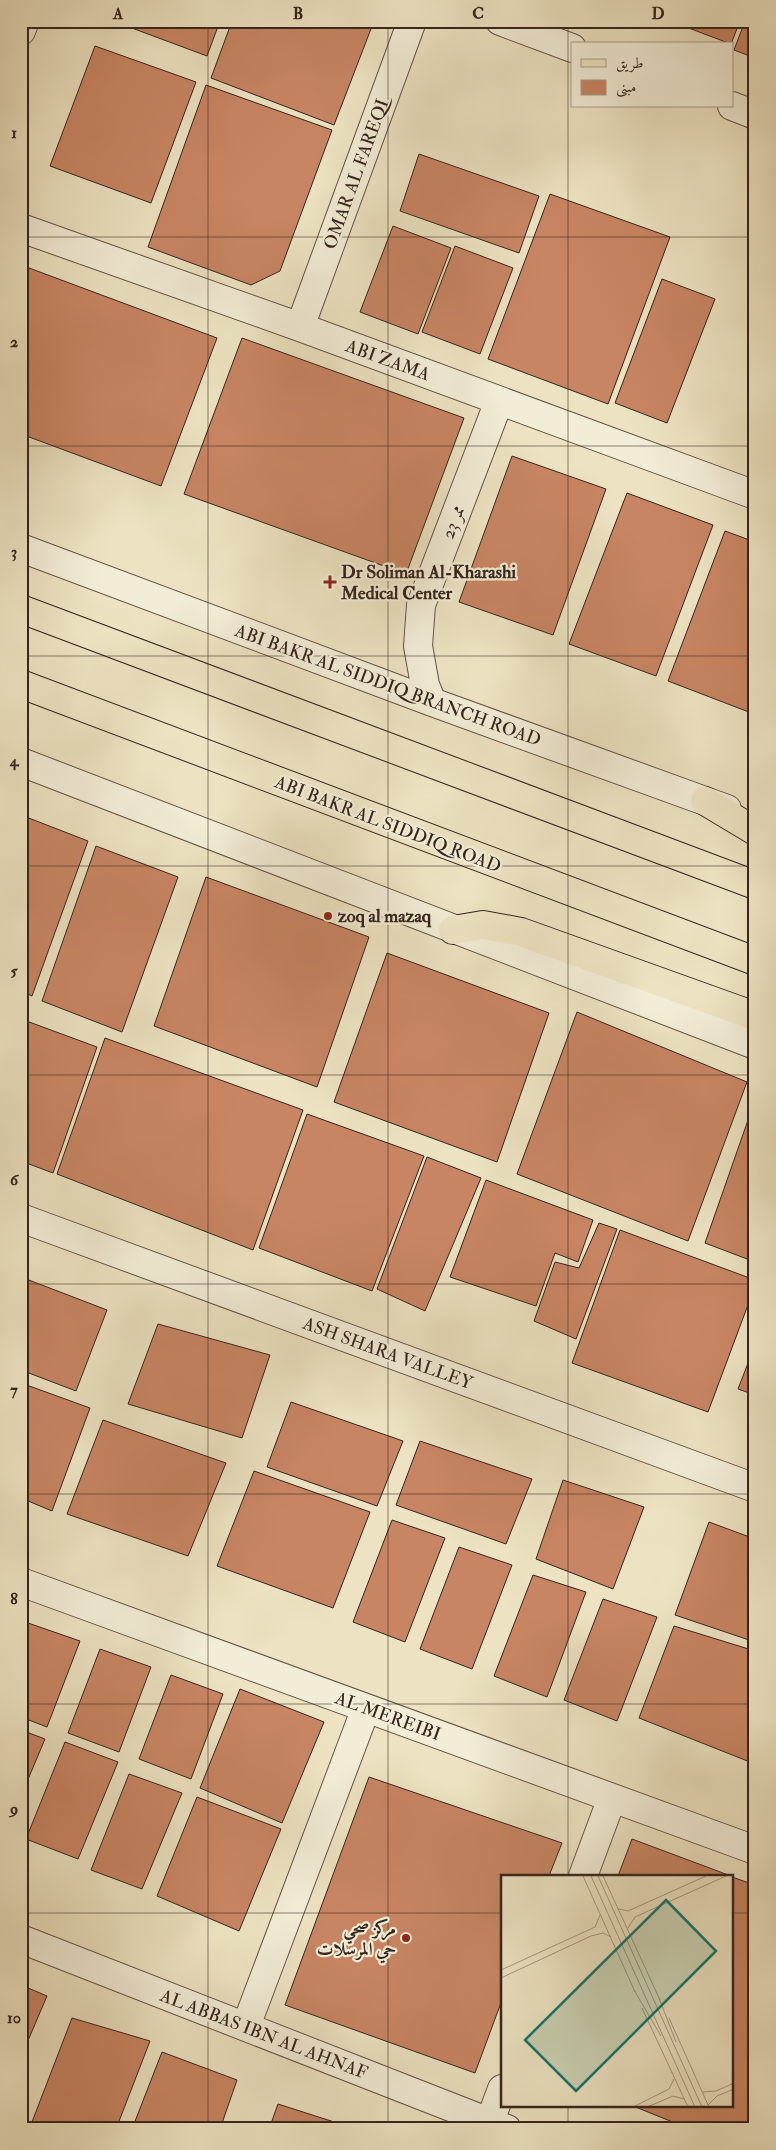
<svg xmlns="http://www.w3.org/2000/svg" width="776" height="2150" font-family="'IM FELL Double Pica',Amiri,serif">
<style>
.building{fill:#c88563;stroke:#35241c}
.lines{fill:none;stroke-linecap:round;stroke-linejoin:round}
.minor-casing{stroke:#635446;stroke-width:30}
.major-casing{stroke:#35241c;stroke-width:30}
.minor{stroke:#f3edd7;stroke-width:28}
.major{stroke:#ede3c2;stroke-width:28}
.grid{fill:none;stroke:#35241c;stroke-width:1;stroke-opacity:0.55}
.poi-dot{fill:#8f2418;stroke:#f3edd7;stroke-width:2}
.labels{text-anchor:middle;stroke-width:4.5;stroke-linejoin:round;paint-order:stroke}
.street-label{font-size:18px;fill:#35241c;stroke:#f3edd7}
.poi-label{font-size:18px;font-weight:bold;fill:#35241c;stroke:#f3edd7;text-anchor:start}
.inset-road{fill:none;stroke:#a39780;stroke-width:1}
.view{fill:#0f766e;fill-opacity:0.15;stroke:#0f766e;stroke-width:2.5}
.inset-edge{fill:none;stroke:#35241c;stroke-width:2.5}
.neatline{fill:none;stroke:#35241c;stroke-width:2}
.grid-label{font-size:16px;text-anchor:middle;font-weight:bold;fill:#35241c}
</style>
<rect width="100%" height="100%" fill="#ede3c2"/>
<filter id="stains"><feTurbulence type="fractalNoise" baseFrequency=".004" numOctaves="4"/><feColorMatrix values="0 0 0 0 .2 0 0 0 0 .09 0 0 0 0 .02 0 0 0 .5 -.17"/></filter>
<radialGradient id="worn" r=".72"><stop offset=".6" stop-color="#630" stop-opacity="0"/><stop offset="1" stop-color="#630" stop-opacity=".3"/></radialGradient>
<path class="building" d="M113 21H220L207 56Z
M232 21H374L334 125 211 78Z
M670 21H740L731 44Z
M745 21H755V58L734 50Z
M95 46 196 82 151 203 50 166Z
M206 85 332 130 280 271 251 285 148 247Z
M419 154 539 196 519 253 400 211Z
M550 194 670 237 608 404 488 359Z
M393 226 451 248 418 334 360 312Z
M455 246 513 268 480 354 422 332Z
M21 265 217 338 161 486 21 434Z
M662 279 715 299 667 423 615 403Z
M242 338 464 418 406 574 184 494Z
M512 456 606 489 553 635 459 602Z
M627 493 713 525 656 676 569 644Z
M725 531 755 542 754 714 668 681Z
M21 815 88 841 32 996 21 991Z
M96 846 178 877 122 1032 42 1001Z
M206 877 369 937 317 1087 154 1026Z
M387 953 549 1013 497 1162 334 1102Z
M577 1012 747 1082 688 1241 517 1174Z
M21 1019 97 1047 53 1173 21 1161Z
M105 1038 303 1110 253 1250 57 1174Z
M755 1100V1262L705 1243Z
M307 1114 424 1156 372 1291 259 1248Z
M427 1157 481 1178 425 1311 377 1289Z
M486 1180 593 1220 578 1262 555 1253 536 1306 450 1277Z
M599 1223 617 1229 576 1339 534 1321 555 1262 579 1268Z
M620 1230 755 1280V1286L708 1412 572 1363Z
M21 1277 107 1310 76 1391 21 1370Z
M158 1324 270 1355 242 1438 128 1404Z
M755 1345V1395L738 1389Z
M21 1383 90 1408 52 1511 21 1498Z
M291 1402 403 1441 377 1506 267 1467Z
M103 1420 226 1463 188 1556 67 1514Z
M420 1441 532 1479 506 1544 396 1505Z
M254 1471 370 1512 333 1608 217 1566Z
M563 1480 644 1507 613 1589 536 1559Z
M392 1520 445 1538 405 1642 353 1622Z
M709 1522 755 1539V1642L675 1615Z
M459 1547 512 1565 472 1669 420 1649Z
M533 1575 586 1592 547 1697 494 1676Z
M603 1599 657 1617 617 1721 564 1700Z
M28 1623 80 1641 47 1727 21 1717V1641Z
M674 1626 755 1651V1764L639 1718Z
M100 1649 151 1667 119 1752 68 1733Z
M171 1675 223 1694 191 1779 139 1759Z
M240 1689 324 1722 282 1823 200 1788Z
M21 1730 45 1739 21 1796Z
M65 1742 118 1762 78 1859 26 1839Z
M129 1774 182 1793 142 1889 91 1870Z
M369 1777 562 1843 549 1876H502V2000L475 2073 285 2005Z
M197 1797 281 1829 239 1931 157 1896Z
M632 1839 731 1876H618Z
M732 1877 755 1885V2108L747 2129H690L633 2106H732Z
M21 1985 47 1996 21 2057Z
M72 2018 150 2041 116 2129H49L32 2122Z
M162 2052 237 2080 220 2129H132Z
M278 2104 356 2129H269Z"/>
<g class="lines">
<defs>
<path id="minor" d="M500 21 572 48
M21 31 25 21
M732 106 755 115
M21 228 300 327 755 495
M300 327 412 21
M21 548 432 702 727 809
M432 702 425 685 418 646 421 605 499 401
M21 762 755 1045
M21 1218 755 1488
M21 1582 755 1850
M583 1876 612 1798
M21 1939 507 2129
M246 2026 366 1708
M487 2129 502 2089"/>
<path id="major" d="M21 609 755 885
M21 684 755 961
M705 801 755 831
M453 930 483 925 521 932 755 1016"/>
</defs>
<use href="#minor" class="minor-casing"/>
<use href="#major" class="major-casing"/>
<use href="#minor" class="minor"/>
<use href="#major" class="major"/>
</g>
<path class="grid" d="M208 21V2129M388 21V2129M568 21V1876M21 237H755M21 446H755M21 656H755M21 866H755M21 1075H755M21 1284H755M21 1494H755M21 1704H755M21 1913H502M732 1913H755M568 2106V2129"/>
<g class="poi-dot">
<path d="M327.5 574.5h5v5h5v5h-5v5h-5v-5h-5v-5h5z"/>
<circle cx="328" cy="916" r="5"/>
<circle cx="406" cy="1938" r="5"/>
</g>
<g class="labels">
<g class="street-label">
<text transform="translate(356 174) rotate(-70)" y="6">OMAR AL FAREQI</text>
<text transform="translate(388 360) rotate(20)" y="6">ABI ZAMA</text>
<text transform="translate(453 522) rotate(-69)" y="6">ممر 23</text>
<text transform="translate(388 685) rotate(20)" y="6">ABI BAKR AL SIDDIQ BRANCH ROAD</text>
<text transform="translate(388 824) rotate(21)" y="6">ABI BAKR AL SIDDIQ ROAD</text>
<text transform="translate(388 1353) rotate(20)" y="6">ASH SHARA VALLEY</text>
<text transform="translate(388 1716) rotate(20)" y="6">AL MEREIBI</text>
<text transform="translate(264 2034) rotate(21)" y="6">AL ABBAS IBN AL AHNAF</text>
</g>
<g class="poi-label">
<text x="341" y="578">Dr Soliman Al-Kharashi<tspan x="341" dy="21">Medical Center</tspan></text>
<text x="338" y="922">zoq al mazaq</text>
<text x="396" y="1934" text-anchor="end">مركز صحي<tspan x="396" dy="21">حي المرسلات</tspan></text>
</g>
</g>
<g transform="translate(501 1875)">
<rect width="232" height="232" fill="#ede3c2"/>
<path class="inset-road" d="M82 1 134 117M90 1 194 232M97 1 201 232M102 1 159 125M118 34 127 36 205 1M127 53 134 42 225 1M0 95 94 52 99 40M0 103 90 61 102 58 110 62M133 115 160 161M158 123 175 167M141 133 187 232M168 143 208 232M202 217 215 216 233 208M207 230 216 221 233 214M132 232 168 214 173 204M146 232 172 221 183 224"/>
<path class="view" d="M165 25 215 76 75 216 24 165Z"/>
<rect width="232" height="232" class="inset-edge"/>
</g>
<rect width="776" height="2150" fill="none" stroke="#ede3c2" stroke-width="55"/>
<rect x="571" y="42" width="162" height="65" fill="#f3edd7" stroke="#a79d8c"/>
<rect x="581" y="59" width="25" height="8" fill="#ede3c2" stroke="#a79d8c"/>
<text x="616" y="68" font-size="15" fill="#35241c">طريق</text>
<rect x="581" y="80" width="25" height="15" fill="#c88563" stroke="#a79d8c"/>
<text x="616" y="92" font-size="15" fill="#35241c">مبنى</text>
<rect x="28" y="28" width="720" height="2094" class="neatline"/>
<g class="grid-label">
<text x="118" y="19">A</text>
<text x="298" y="19">B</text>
<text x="478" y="19">C</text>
<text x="658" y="19">D</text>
<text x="14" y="138">1</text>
<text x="14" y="347">2</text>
<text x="14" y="557">3</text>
<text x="14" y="766">4</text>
<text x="14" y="976">5</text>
<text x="14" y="1185">6</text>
<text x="14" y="1395">7</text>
<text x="14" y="1604">8</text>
<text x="14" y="1814">9</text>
<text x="14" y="2023">10</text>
</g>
<rect width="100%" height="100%" filter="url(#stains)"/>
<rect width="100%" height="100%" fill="url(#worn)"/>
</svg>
